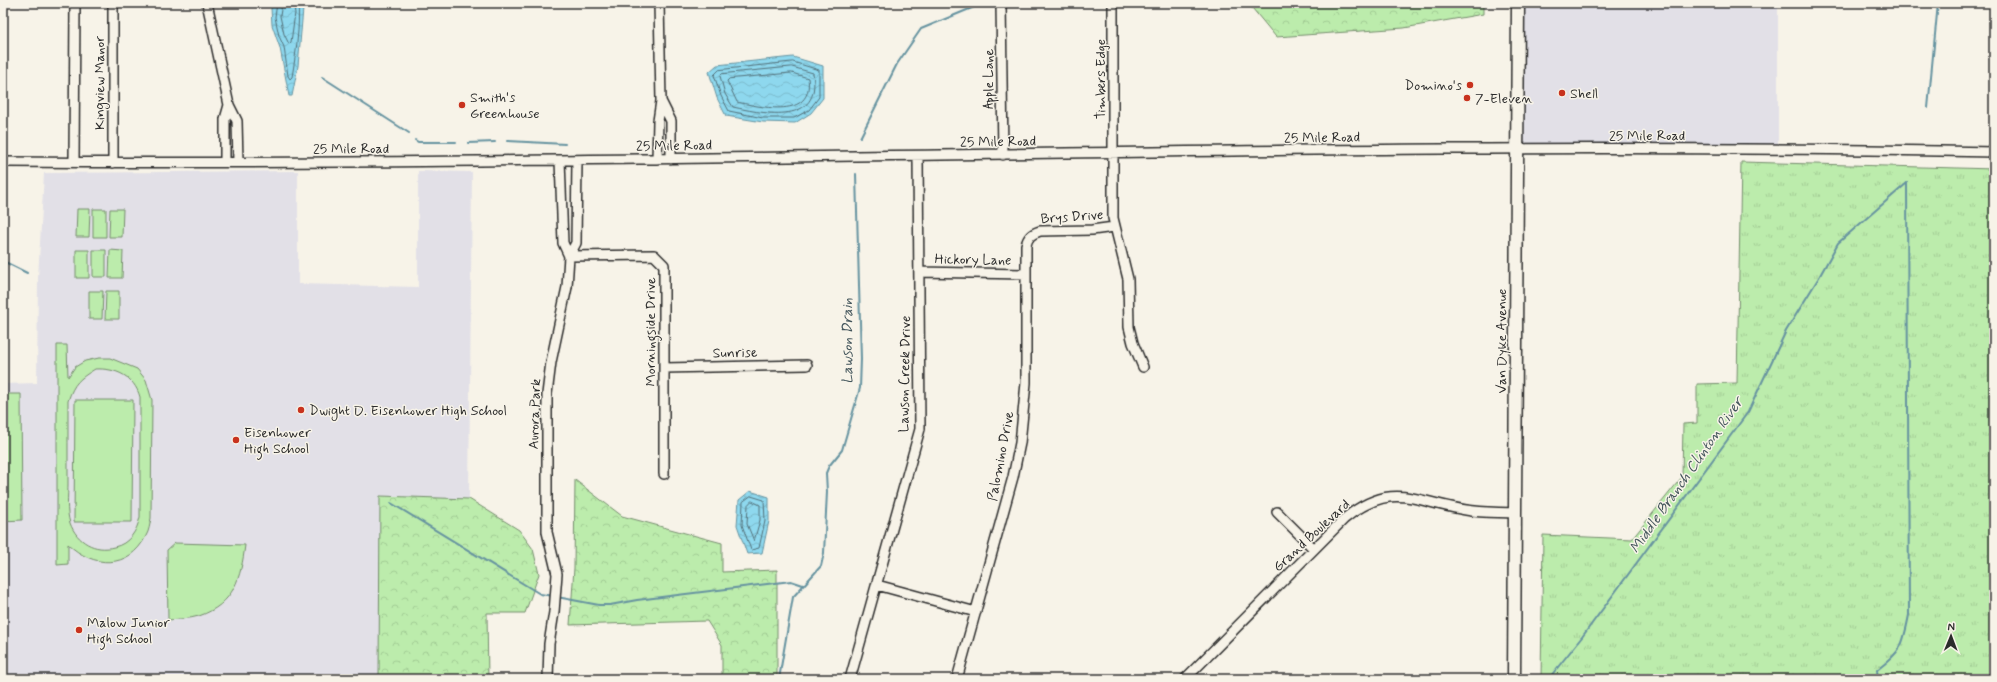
<svg xmlns="http://www.w3.org/2000/svg" width="1997" height="682" font-family="Mynerve,sans-serif">
<style>
.built{fill:#e2e0e7}
.grass{fill:url(#grass-tufts);stroke:#748c6c}
.forest{fill:url(#forest-crowns);stroke:#748c6c}
.pitch{fill:#bcecac;stroke:#748c6c;fill-rule:evenodd}
.water{fill:url(#water-waves);stroke:#6693a0}
.lines{fill:none;stroke-linecap:round;stroke-linejoin:round}
.shore{stroke:#537079;stroke-width:1}
.stream{stroke:#6693a0;stroke-width:2}
.minor-casing{stroke:#2b2b2b;stroke-width:12}
.major-casing{stroke:#2b2b2b;stroke-width:15}
.minor{stroke:#f7f3e8;stroke-width:9}
.major{stroke:#f7f3e8;stroke-width:12}
.poi-dot{fill:#c8321e;stroke:#f7f3e8;stroke-width:1.5}
.labels{text-anchor:middle;stroke-width:3;stroke-linejoin:round;paint-order:stroke}
.street-label{font-size:14px;fill:#2b2b2b;stroke:#f7f3e8}
.poi-label{font-size:14px;fill:#2b2b2b;stroke:#f7f3e8;text-anchor:start}
.water-label{font-size:15px;font-style:italic;fill:#44565c;stroke:#f7f3e8}
</style>
<defs>
<pattern id="grass-tufts" width="24" height="20" patternUnits="userSpaceOnUse"><rect width="24" height="20" fill="#bcecac"/><path d="M3 7l-1-3M5 7V3M7 7l1-3M15 17l-1-3M17 17v-4M19 17l1-3" fill="none" stroke="#a2cb94"/></pattern>
<pattern id="forest-crowns" width="20" height="18" patternUnits="userSpaceOnUse"><rect width="20" height="18" fill="#bcecac"/><path d="M2 6a3 3 0 1 1 6 0M12 15a3 3 0 1 1 6 0" fill="none" stroke="#a2cb94"/></pattern>
<pattern id="water-waves" width="16" height="10" patternUnits="userSpaceOnUse"><rect width="16" height="10" fill="#8ed8ee"/><path d="M0 5q4-4 8 0t8 0" fill="none" stroke="#7bbacc"/></pattern>
</defs>
<rect width="100%" height="100%" fill="#f7f3e8"/>
<filter id="ink" filterUnits="userSpaceOnUse"><feTurbulence type="fractalNoise" baseFrequency=".025" numOctaves="2"/><feDisplacementMap in="SourceGraphic" scale="8" xChannelSelector="R" yChannelSelector="G"/><feConvolveMatrix kernelMatrix="1 2 1 2 8 2 1 2 1" color-interpolation-filters="sRGB"/></filter>
<g filter="url(#ink)">
<path class="built" d="M1518 3H1778V149L1518 148Z
M298 171V284L418 287V171L472 172 469 499 380 496 379 679H3V384L37 383 38 278 44 173Z"/>
<path class="grass" d="M1741 162 1994 169V679H1541L1543 535 1632 539 1682 477 1683 424 1697 423V384L1737 383Z"/>
<path class="forest" d="M1248 3H1483V14L1404 28 1276 37Z
M575 480 622 516 722 543V572L777 570V679H722V645L707 621 570 625 574 568Z
M380 496 469 499 519 530 533 549 539 574 525 613H487L488 679H379Z"/>
<path class="pitch" d="M77 209H90L89 237H76Z
M93 209H106V237H93Z
M110 209H123L122 237H109Z
M76 250H89V278H76Z
M93 250H106V277H93Z
M110 250 123 251 122 278H109Z
M89 291H103L102 319H89Z
M106 291H119V319H105Z
M57 345H67L68 377 75 367 85 361 99 358H110L137 369 146 380 152 400 151 518C150 524 149 531 146 536 129 570 93 568 68 544V564L57 565ZM95 369C116 368 134 376 140 397V517C137 531 129 544 114 547 95 552 77 542 70 523 66 511 68 496 68 484 68 456 68 429 68 401 74 383 79 379 95 369Z
M3 394H21L22 520 3 521Z
M75 400H133L132 522H74Z
M175 543 245 545C241 578 234 604 199 616 189 619 177 619 168 620L167 550Z"/>
<path class="water" d="M275 3H300L303 9 298 66 292 96H289L280 48 272 25 271 8Z
M793 57 823 66V98L811 113 795 123 763 122 726 116 717 98 709 72 717 65Z
M750 491 769 497V521L762 553 747 554 737 525 739 500Z"/>
<g class="lines">
<path class="shore" d="M277 3 275 17 279 36 284 47 288 76 290 79 292 77C296 53 300 27 298 3
M282 3 280 16 284 34 289 44 291 42 295 13 293 3
M793 62 819 70V97L809 110 794 118H763L729 111 721 96 714 75 719 70Z
M792 67 813 73C822 126 765 114 733 107L725 94 720 76 722 74Z
M792 73 808 78C814 120 761 107 737 102L727 81 729 79Z
M751 496 764 500 765 521 759 548 751 550 742 525 743 502Z
M752 501 760 505V520L754 541 747 524 748 505Z"/>
<path class="stream" d="M322 77 409 133
M1928 108 1938 3
M860 138 897 64 921 29 984 3
M415 140 418 142H456
M508 141 565 144
M468 143 495 142
M3 261 27 273
M391 503 540 594 553 596
M557 597 599 605H610L637 600 791 581 803 585
M779 679 793 597 821 566 824 553 827 492 826 473 829 466 842 450 860 388 861 359 856 174
M1545 679 1550 677 1582 637 1748 412 1786 331 1818 279 1838 243 1907 183
M1878 679 1877 670C1902 651 1903 646 1909 615L1907 183"/>
<defs>
<path id="minor" d="M207 3 229 105
M1001 3 1003 155
M1113 3V218L1128 279 1129 327 1133 343 1143 367
M661 101 671 121V159
M657 159 658 121 661 101 659 3
M560 160 563 243 569 256
M3 162C667 167 1330 139 1994 152
M74 162 75 3
M225 162V119L229 105 237 121 238 162
M113 163V3
M569 256 654 255 664 265V474
M920 272 1026 274
M665 368 807 365
M1277 512 1314 549
M877 585 976 612
M548 679 549 644 554 612 557 574 547 532V394L551 362 567 287 569 256 576 243 577 160
M850 679 920 429 918 156
M957 679 1013 477 1020 443 1026 383V245C1028 237 1031 234 1040 231L1092 230 1114 227
M1185 679 1344 519C1392 480 1415 502 1466 510 1482 513 1499 512 1515 513"/>
<path id="major" d="M1514 679 1518 3"/>
</defs>
<use href="#minor" class="minor-casing"/>
<use href="#major" class="major-casing"/>
<use href="#minor" class="minor"/>
<use href="#major" class="major"/>
</g>
</g>
<g class="poi-dot">
<circle cx="1470" cy="85" r="4"/>
<circle cx="1562" cy="93" r="4"/>
<circle cx="1467" cy="98" r="4"/>
<circle cx="462" cy="105" r="4"/>
<circle cx="301" cy="410" r="4"/>
<circle cx="236" cy="440" r="4"/>
<circle cx="79" cy="630" r="4"/>
</g>
<g class="labels">
<g class="street-label">
<text transform="translate(988 79) rotate(-90)" y="5">Apple Lane</text>
<text transform="translate(1100 79) rotate(-90)" y="5">Timbers Edge</text>
<text transform="translate(99 83) rotate(-90)" y="5">Kingview Manor</text>
<text x="1647" y="140">25 Mile Road</text>
<text transform="translate(1322 137) rotate(-1)" y="5">25 Mile Road</text>
<text transform="translate(998 141) rotate(-1)" y="5">25 Mile Road</text>
<text transform="translate(674 145) rotate(-1)" y="5">25 Mile Road</text>
<text x="351" y="153">25 Mile Road</text>
<text transform="translate(1072 216) rotate(-4)" y="5">Brys Drive</text>
<text transform="translate(973 259) rotate(1)" y="5">Hickory Lane</text>
<text transform="translate(650 332) rotate(-90)" y="5">Morningside Drive</text>
<text transform="translate(1501 341) rotate(-90)" y="5">Van Dyke Avenue</text>
<text transform="translate(735 352) rotate(-1)" y="5">Sunrise</text>
<text transform="translate(904 374) rotate(-89)" y="5">Lawson Creek Drive</text>
<text transform="translate(534 414) rotate(-88)" y="5">Aurora Park</text>
<text transform="translate(1000 456) rotate(-79)" y="5">Palomino Drive</text>
<text transform="translate(1311 535) rotate(-43)" y="5">Grand Boulevard</text>
</g>
<g class="poi-label">
<text x="1462" y="90" text-anchor="end">Domino's</text>
<text x="1570" y="98">Shell</text>
<text x="470" y="102">Smith's<tspan x="470" dy="16">Greenhouse</tspan></text>
<text x="1475" y="103">7-Eleven</text>
<text x="309" y="415">Dwight D. Eisenhower High School</text>
<text x="244" y="437">Eisenhower<tspan x="244" dy="16">High School</tspan></text>
<text x="87" y="627">Malow Junior<tspan x="87" dy="16">High School</tspan></text>
</g>
<g class="water-label">
<text transform="translate(847 341) rotate(-90)" y="5">Lawson Drain</text>
<text transform="translate(1686 475) rotate(-55)" y="5">Middle Branch Clinton River</text>
</g>
</g>
<rect width="1997" height="682" fill="none" stroke="#f7f3e8" stroke-width="16"/>
<rect x="8" y="8" width="1981" height="666" fill="none" stroke="#2b2b2b" stroke-width="1.5" filter="url(#ink)"/>
<g transform="translate(1951 636) rotate(1)" stroke="#f7f3e8" stroke-width="3" paint-order="stroke">
<path d="M0-3L7 15L0 10L-7 15Z" fill="#2b2b2b"/>
<text y="-6" font-size="11" font-weight="bold" text-anchor="middle" fill="#2b2b2b">N</text>
</g>
</svg>
